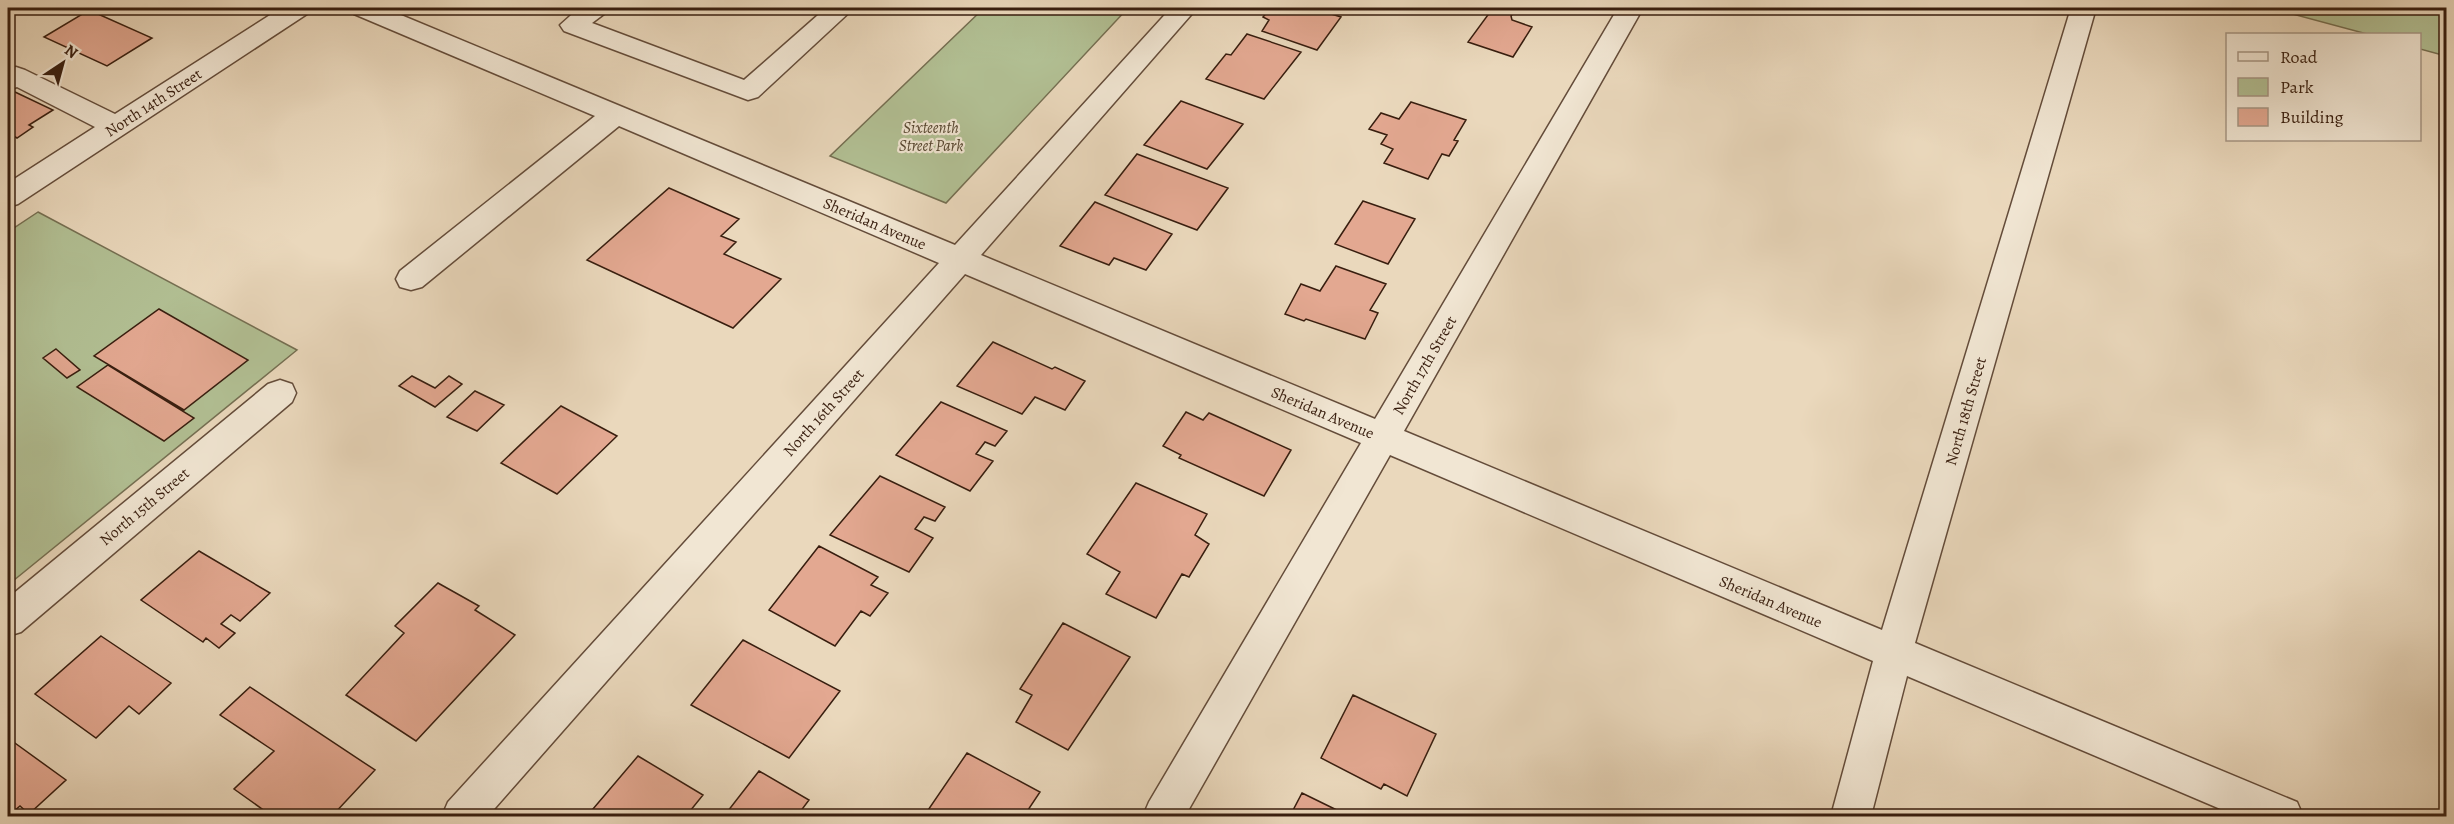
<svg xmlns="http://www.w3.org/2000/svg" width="2454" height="824" font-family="Alegreya,serif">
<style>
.green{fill:#b2c094;stroke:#756f52;stroke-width:1.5}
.building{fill:#e3a891;stroke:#381e0f;stroke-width:1.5}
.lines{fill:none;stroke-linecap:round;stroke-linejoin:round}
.minor-casing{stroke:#644c3a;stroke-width:3}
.minor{fill:#f1e6d3;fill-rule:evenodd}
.labels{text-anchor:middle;stroke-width:4.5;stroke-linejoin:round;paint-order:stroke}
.street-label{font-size:16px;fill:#381e0f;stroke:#f1e6d3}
.park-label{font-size:16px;font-style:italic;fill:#564630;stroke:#f1e6d3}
</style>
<rect width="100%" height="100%" fill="#ead8bc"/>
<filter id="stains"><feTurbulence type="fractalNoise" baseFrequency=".00333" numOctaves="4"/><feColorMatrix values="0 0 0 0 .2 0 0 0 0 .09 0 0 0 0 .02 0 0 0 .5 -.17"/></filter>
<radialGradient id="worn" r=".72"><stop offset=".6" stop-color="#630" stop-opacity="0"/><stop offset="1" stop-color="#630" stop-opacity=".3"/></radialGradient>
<path class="green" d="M984 8H1128L946 203 830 156Z
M2270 8H2446V56L2420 49V34H2367Z
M38 212 297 350 8 585V232Z"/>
<path class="building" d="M1271 8H1312L1341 17 1317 50 1262 31 1269 20 1263 17Z
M1493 8H1505L1515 11 1511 16 1512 20 1532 27 1513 57 1468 42Z
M89 10 152 38 107 66 44 37Z
M1247 34 1301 52 1264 99 1206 79 1226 54 1231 55Z
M15 92 53 110 29 125 33 127 17 138 12 135 8 138V96Z
M1181 101 1243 124 1207 169 1144 145Z
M1411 102 1466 120 1454 140 1458 141 1449 156 1442 154 1428 179 1384 163 1393 149 1381 144 1387 135 1369 129 1381 113 1399 119Z
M1137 154 1228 188 1197 230 1105 195Z
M669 188 739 219 721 236 736 242 724 254 781 279 733 328 587 260Z
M1363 201 1415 219 1388 264 1335 244Z
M1095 202 1172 234 1146 270 1114 258 1109 265 1060 246Z
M1336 266 1386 284 1370 310 1378 313 1365 339 1306 319 1304 321 1285 314 1301 284 1320 291Z
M159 309 248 360 184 410 94 356Z
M993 342 1052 369 1055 367 1085 381 1065 410 1035 397 1022 414 957 386Z
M56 349 80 370 67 378 43 358Z
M108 365 194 418 164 441 77 387Z
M412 376 435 388 449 376 462 384 435 407 399 386Z
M475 391 504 405 477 431 447 417Z
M941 402 1007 431 995 446 985 442 976 454 993 461 970 491 896 455Z
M561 406 617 436 557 494 501 463Z
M1186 412 1203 420 1209 413 1291 450 1264 496 1179 458 1181 455 1163 446Z
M880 476 945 507 935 521 924 517 915 529 933 538 909 572 830 535Z
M1136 483 1207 514 1195 535 1209 544 1189 577 1182 574 1156 618 1106 594 1120 572 1087 554Z
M819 546 878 577 871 585 888 593 870 616 861 611 835 646 769 610Z
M199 551 270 593 240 621 231 615 221 624 235 633 219 648 206 638 203 642 141 600Z
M438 583 479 606 475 610 515 635 416 741 346 695 404 633 395 626Z
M1063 623 1130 657 1068 750 1016 722 1032 695 1020 689Z
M101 636 171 683 139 714 129 706 96 738 35 694Z
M743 640 840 691 789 758 691 705Z
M250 687 375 770 332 816H272L234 789 274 751 220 715Z
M1353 695 1436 734 1407 796 1384 784 1381 789 1321 758Z
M8 738 66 780 29 814 20 806 8 816Z
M967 753 1040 792 1024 816H924Z
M638 756 703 795 686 816H587Z
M759 771 809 800 797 816H724Z
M1302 793 1349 816H1290Z"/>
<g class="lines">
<defs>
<path id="minor" d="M281 8H311L307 14 18 204 8 207V183L95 127 17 87 8 90V70L16 67 25 70 115 114Z
M351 8H384L955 245 1171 8H1197L981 255 1375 419 1618 8H1643L1404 431 1882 630 2071 8H2096L1915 643 2297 802 2303 816H2237L1907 676 1871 816H1831L1873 661 1390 455 1185 816H1143L1149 802 1361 443 965 274 488 816H442L448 802 939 263 619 126 422 287 411 290 400 287 396 279 400 271 595 116 354 14Z
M579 8H607L604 14 592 23 744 80 826 8H854L758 97 748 100 564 31 560 25Z
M280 380 292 384 296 393 292 402 21 632 8 636V598L268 384Z"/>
</defs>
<use href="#minor" class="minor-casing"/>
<use href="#minor" class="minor"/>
</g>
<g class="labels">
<g class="street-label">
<text transform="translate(153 102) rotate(-33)" y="6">North 14th Street</text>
<text transform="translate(875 223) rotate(23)" y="6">Sheridan Avenue</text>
<text transform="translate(1424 365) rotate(-60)" y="6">North 17th Street</text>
<text transform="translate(1965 411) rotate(-74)" y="6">North 18th Street</text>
<text transform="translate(823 412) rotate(-48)" y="6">North 16th Street</text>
<text transform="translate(1323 412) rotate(23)" y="6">Sheridan Avenue</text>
<text transform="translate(144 506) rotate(-40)" y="6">North 15th Street</text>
<text transform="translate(1771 601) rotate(23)" y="6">Sheridan Avenue</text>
</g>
<g class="park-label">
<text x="931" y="133">Sixteenth<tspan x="931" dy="18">Street Park</tspan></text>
</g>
</g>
<rect width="2454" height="824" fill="none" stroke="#ead8bc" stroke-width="30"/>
<rect x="9" y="9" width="2436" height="806" fill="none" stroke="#381e0f" stroke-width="3"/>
<rect x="15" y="15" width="2424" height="794" fill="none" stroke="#381e0f" stroke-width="1.5"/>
<rect x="2226" y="33" width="195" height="108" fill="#f1e6d3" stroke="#a79685" stroke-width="1.5"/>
<rect x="2238" y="52" width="30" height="9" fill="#f1e6d3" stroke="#a79685" stroke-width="1.5"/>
<text x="2280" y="63" font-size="18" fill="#381e0f">Road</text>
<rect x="2238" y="78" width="30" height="18" fill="#b2c094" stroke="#a79685" stroke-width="1.5"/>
<text x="2280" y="93" font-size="18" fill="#381e0f">Park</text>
<rect x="2238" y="108" width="30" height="18" fill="#e3a891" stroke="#a79685" stroke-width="1.5"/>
<text x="2280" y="123" font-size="18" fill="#381e0f">Building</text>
<g transform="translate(63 63) rotate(36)" stroke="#f1e6d3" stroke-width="4.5" paint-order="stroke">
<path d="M0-4.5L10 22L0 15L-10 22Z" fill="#381e0f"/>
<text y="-9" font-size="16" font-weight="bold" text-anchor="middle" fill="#381e0f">N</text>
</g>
<rect width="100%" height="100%" filter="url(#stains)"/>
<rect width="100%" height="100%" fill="url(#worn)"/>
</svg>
